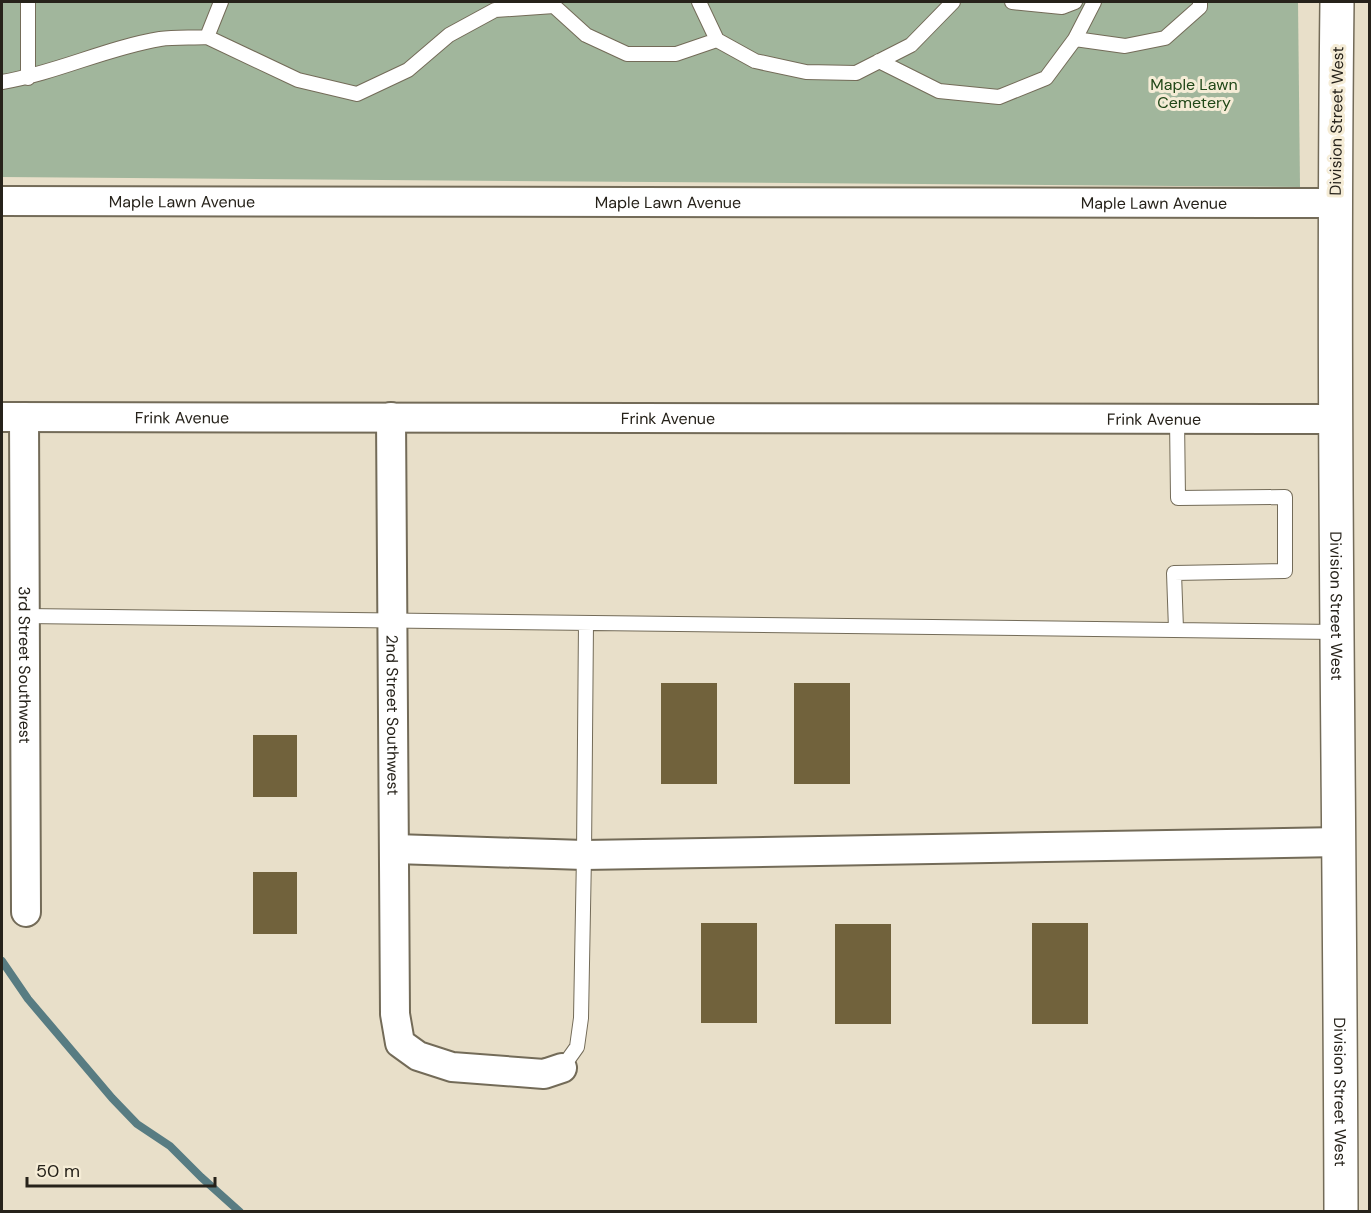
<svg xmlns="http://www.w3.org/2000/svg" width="1371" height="1213" font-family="'DM Sans',sans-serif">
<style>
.green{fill:#a1b69c}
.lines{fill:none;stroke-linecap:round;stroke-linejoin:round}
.stream{stroke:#587c82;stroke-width:8}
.building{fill:#71623c}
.lane-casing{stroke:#736b58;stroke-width:16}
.street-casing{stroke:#736b58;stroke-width:32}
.secondary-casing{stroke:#736b58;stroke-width:36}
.lane{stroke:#fff;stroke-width:14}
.street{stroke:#fff;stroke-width:28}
.secondary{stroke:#fff;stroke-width:33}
.labels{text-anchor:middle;stroke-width:6;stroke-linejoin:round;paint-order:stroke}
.park-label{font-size:16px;fill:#204717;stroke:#f5ecd6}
.street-label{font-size:16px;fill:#26221a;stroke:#f5ecd6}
</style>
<rect width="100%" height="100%" fill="#e8dfc9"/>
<path class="green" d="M2 2H1298L1300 187 2 177Z"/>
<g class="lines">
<path class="stream" d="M2 961 28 999 112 1098 137 1124 170 1146 201 1177 240 1212"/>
</g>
<path class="building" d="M661 683H717V784H661Z
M794 683H850V784H794Z
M253 735H297V797H253Z
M253 872H297V934H253Z
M701 923H757V1023H701Z
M1032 923H1088V1024H1032Z
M835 924H891V1024H835Z"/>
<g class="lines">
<defs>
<path id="lane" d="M28 2V78
M699 2 717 40
M1012 2 1062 7 1075 2
M207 37 298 80 357 94 408 70 449 35 495 10 554 6 586 35 627 54H676L717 40 755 61 806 72 856 73 911 45 953 2
M1075 39 1125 46 1165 38 1200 7V2
M879 61 939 91 999 97 1046 78 1075 39 1094 2
M2 82C56 73 106 48 160 39 175 37 192 38 207 37L221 2
M25 616 1337 632
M1176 629 1174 573 1285 571V497L1178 498 1177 419
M562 1068 577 1047 581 1018 584 855 586 623"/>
<g id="street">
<path id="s1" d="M2 201 1334 203"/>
<path id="s2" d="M2 417 1334 419"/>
<path id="s3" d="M24 417 26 912"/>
<path id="s4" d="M391 417 395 1014 400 1043 418 1056 452 1067 544 1074 562 1068"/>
<path d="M395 849 584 855 1340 842"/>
</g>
<g id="secondary">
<path id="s5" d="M1337 2C1332 405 1340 808 1341 1212"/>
</g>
</defs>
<use href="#lane" class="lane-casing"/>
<use href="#street" class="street-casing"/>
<use href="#secondary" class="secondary-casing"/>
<use href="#lane" class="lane"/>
<use href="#street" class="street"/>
<use href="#secondary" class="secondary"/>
</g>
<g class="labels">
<g class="park-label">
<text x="1194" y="90">Maple Lawn<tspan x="1194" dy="18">Cemetery</tspan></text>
</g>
<g class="street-label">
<text transform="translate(1336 121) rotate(-89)" y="6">Division Street West</text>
<text dy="6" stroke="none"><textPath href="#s1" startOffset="180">Maple Lawn Avenue</textPath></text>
<text dy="6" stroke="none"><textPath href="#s1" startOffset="666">Maple Lawn Avenue</textPath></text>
<text dy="6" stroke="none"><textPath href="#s1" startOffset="1152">Maple Lawn Avenue</textPath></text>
<text dy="6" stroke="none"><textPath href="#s2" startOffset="180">Frink Avenue</textPath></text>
<text dy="6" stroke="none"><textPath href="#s2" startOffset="666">Frink Avenue</textPath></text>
<text dy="6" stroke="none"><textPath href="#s2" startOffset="1152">Frink Avenue</textPath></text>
<text dy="6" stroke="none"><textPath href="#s5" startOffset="604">Division Street West</textPath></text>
<text dy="6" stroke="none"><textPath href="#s3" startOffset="248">3rd Street Southwest</textPath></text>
<text dy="6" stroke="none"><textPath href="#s4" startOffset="298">2nd Street Southwest</textPath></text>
<text dy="6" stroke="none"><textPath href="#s5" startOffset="1090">Division Street West</textPath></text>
</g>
</g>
<rect width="1371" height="1213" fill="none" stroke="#26221a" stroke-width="6"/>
<path d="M27 1177v9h188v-9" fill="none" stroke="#26221a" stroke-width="3"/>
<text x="36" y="1177" font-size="18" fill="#26221a" stroke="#f5ecd6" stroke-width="4.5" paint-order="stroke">50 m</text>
</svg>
